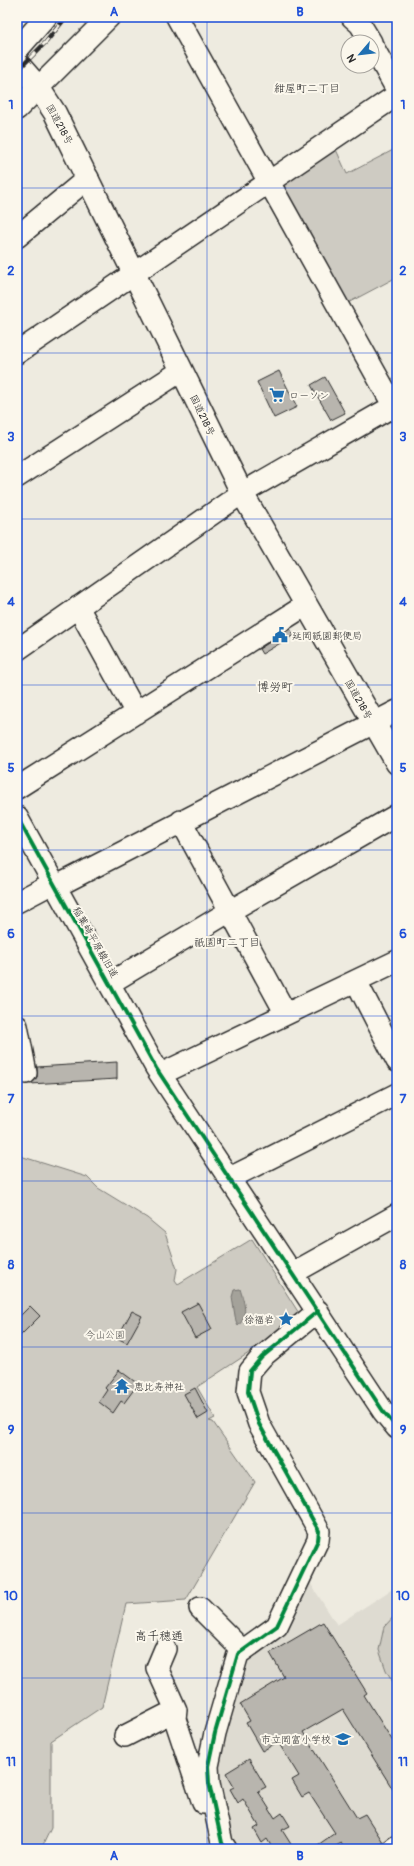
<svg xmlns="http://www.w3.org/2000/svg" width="414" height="1866" font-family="Pangolin,'Klee One',sans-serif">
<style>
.built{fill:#dedbd1}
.green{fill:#cecbc2;stroke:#7c7b76}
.water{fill:#a4a29a;stroke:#74726e}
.building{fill:#b8b5ae;stroke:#2b2b2b}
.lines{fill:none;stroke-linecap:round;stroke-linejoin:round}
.minor-casing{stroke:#2b2b2b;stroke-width:24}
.highway-casing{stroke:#2b2b2b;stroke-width:25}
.minor{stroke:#fbf7ec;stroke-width:21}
.highway{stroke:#fbf7ec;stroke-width:22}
.rail-casing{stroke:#2b2b2b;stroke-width:4.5}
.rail{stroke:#fbf7ec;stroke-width:3;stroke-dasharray:9;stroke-linecap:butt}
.cycleway-casing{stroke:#fbf7ec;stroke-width:6}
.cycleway{stroke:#00873e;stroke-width:4}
.grid{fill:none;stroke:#1d4ed8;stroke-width:1;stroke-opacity:0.55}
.labels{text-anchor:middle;stroke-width:4;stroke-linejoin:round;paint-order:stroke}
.street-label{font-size:10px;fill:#2b2b2b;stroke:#fbf7ec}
.poi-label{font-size:10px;fill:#2b2b2b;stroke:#fbf7ec;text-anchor:start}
.park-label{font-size:10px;fill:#545351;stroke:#fbf7ec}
.neighbourhood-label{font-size:11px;fill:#2b2b2b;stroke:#fbf7ec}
.quarter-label{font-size:12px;fill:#2b2b2b;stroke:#fbf7ec}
.neatline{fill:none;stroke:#1d4ed8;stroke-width:1.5}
.grid-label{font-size:13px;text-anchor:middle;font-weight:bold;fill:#1d4ed8}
</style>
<rect width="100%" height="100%" fill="#eeebe0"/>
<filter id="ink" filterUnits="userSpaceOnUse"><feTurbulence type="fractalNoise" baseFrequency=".025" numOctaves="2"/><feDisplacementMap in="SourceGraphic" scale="8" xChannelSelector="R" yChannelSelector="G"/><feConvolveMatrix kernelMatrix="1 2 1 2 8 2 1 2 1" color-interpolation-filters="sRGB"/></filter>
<g filter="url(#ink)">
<path class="built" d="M307 1578 337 1625 397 1586V1839L382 1849H234L213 1778 245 1660Z"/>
<path class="green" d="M334 145 347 174 397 148V277L344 305 281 194 282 177Z
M17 1155 87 1177 98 1188 147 1218 165 1233 177 1269 175 1280 178 1284 252 1239 302 1318 197 1387 215 1418 209 1421 213 1422 255 1482 186 1600 126 1604 102 1707 51 1741V1828L41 1849H17Z
M397 1613V1689L386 1670 379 1650 384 1627Z"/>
<path class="water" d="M240 1289C244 1302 249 1315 238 1326L236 1322 232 1297 234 1290Z"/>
<path class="building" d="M279 371 297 407 274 418 257 382Z
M325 377 345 413 331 420 311 385Z
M290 629 294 635 262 654 259 649Z
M117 1062V1079L30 1084 37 1077V1067Z
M198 1303 212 1329 195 1338 181 1312Z
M30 1306 40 1316 17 1339V1319Z
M132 1311 142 1316 127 1343 117 1338Z
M119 1370 138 1384 124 1403 121 1401 113 1413 99 1402 107 1390 105 1388Z
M195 1388 208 1413 198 1419 184 1394Z
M323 1622 367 1693 364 1695 397 1748V1796L343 1709 303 1732 357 1818 365 1814 383 1842 372 1849H345L341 1843 331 1849H312L335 1833 309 1793 302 1797 292 1780 299 1776 278 1742 262 1751 246 1723 250 1721 240 1704 284 1677 270 1653Z
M249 1759 266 1787 258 1791 275 1818 282 1813 290 1826 282 1830 294 1849H273L267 1839 262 1843 254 1829 259 1826 243 1799 238 1803 230 1789 234 1787 226 1773Z"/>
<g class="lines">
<defs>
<path id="minor" d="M177 17 397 412
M352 17 360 24 371 42
M372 45 397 90
M17 50 46 17
M17 109 109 17
M17 237 88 178
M17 353 397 95
M17 477 181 371
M78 607 136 713
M17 650 242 493 397 404
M17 788 306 605
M17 817 156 1068 383 1411 397 1428
M181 821 286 1014
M55 887 397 711
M17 902 53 883
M356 981 397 1061
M110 983 230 911 397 815
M17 1026 26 1073
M161 1074 397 961
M230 1178 397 1094
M293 1273 397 1215
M200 1608 242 1650
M165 1649 157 1668 176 1710 175 1719 203 1803
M125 1736 166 1715 175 1719
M226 1849 222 1843 209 1783 208 1766 215 1733 238 1654 277 1626 318 1540 319 1531 259 1424 248 1392 250 1371 262 1357 318 1311
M393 1849 397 1846"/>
<path id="highway" d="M17 63 38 87 55 113 242 493 397 763"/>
</defs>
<use href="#minor" class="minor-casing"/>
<use href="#highway" class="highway-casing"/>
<use href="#minor" class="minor"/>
<use href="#highway" class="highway"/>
<defs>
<path id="rail" d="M17 71 46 42 66 17"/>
</defs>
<use href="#rail" class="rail-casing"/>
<use href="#rail" class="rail"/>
<defs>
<path id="cycleway" d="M17 817 156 1068 383 1411 397 1428
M226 1849 222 1843 209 1783 208 1766 215 1733 238 1654 277 1626 318 1540 319 1531 259 1424 248 1392 250 1371 262 1357 318 1311"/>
</defs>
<use href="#cycleway" class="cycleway-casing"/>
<use href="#cycleway" class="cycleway"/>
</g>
</g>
<path class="grid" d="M207 17V1849M17 188H397M17 353H397M17 519H397M17 685H397M17 850H397M17 1016H397M17 1181H397M17 1347H397M17 1513H397M17 1678H397"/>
<defs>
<symbol id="supermarket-bare" viewBox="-9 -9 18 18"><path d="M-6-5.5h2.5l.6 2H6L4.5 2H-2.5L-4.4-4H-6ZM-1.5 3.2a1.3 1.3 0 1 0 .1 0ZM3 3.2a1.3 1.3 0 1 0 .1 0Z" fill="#1f6fb2" stroke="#fbf7ec" stroke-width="2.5" paint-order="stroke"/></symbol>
<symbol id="civic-bare" viewBox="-9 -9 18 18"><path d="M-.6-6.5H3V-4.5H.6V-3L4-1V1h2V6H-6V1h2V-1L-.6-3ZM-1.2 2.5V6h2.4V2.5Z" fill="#1f6fb2" stroke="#fbf7ec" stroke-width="2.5" paint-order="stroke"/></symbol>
<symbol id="sight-bare" viewBox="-9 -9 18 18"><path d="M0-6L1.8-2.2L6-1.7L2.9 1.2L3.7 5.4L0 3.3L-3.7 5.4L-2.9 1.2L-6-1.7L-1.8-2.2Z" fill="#1f6fb2" stroke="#fbf7ec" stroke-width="2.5" paint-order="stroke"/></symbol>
<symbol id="temple-bare" viewBox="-9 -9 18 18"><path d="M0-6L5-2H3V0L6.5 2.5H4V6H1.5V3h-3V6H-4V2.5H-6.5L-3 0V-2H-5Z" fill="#1f6fb2" stroke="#fbf7ec" stroke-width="2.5" paint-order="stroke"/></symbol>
<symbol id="school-bare" viewBox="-9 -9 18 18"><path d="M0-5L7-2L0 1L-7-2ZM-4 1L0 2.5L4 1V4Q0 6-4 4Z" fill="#1f6fb2" stroke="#fbf7ec" stroke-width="2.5" paint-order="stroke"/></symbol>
</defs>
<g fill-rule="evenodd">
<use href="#supermarket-bare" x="266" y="384" width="22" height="22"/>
<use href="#civic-bare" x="269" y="624" width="22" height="22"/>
<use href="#sight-bare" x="275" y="1308" width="22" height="22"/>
<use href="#temple-bare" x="111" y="1375" width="22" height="22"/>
<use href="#school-bare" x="332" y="1728" width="22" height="22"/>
</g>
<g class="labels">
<g class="street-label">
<text transform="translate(60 124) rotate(61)" y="4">国道218号</text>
<text transform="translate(203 415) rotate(64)" y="4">国道218号</text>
<text transform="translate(359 699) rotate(60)" y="4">国道218号</text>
<text transform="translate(96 942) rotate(60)" y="4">稲葉崎平原線旧道</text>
</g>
<g class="poi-label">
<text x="289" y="399">ローソン</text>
<text x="292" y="639">延岡祇園郵便局</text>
<text x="274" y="1323" text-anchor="end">徐福岩</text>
<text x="134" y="1390">恵比寿神社</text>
<text x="331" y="1743" text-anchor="end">市立岡富小学校</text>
</g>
<g class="park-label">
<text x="105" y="1338">今山公園</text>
</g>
<g class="neighbourhood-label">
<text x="307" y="92">紺屋町二丁目</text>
<text x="227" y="946">祇園町二丁目</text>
</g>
<g class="quarter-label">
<text x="275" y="691">博労町</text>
<text x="159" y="1640">高千穂通</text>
</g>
</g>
<rect width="414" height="1866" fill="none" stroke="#fbf7ec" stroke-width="44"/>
<g transform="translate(360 54) rotate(242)"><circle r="19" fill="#fbf7ec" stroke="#a8a59f"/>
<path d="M0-3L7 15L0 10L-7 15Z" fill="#1f6fb2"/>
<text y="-6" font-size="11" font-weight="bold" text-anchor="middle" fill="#2b2b2b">N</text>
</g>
<rect x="22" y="22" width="370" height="1822" class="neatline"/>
<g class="grid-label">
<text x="114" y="16">A</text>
<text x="300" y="16">B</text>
<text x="11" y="109">1</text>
<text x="403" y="109">1</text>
<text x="11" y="275">2</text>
<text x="403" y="275">2</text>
<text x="11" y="441">3</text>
<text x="403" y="441">3</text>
<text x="11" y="606">4</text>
<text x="403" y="606">4</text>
<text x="11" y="772">5</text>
<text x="403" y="772">5</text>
<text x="11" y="938">6</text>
<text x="403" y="938">6</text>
<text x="11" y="1103">7</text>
<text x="403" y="1103">7</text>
<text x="11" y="1269">8</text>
<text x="403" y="1269">8</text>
<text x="11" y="1434">9</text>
<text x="403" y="1434">9</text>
<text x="11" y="1600">10</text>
<text x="403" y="1600">10</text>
<text x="11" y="1766">11</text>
<text x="403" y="1766">11</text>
<text x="114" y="1860">A</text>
<text x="300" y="1860">B</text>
</g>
</svg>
